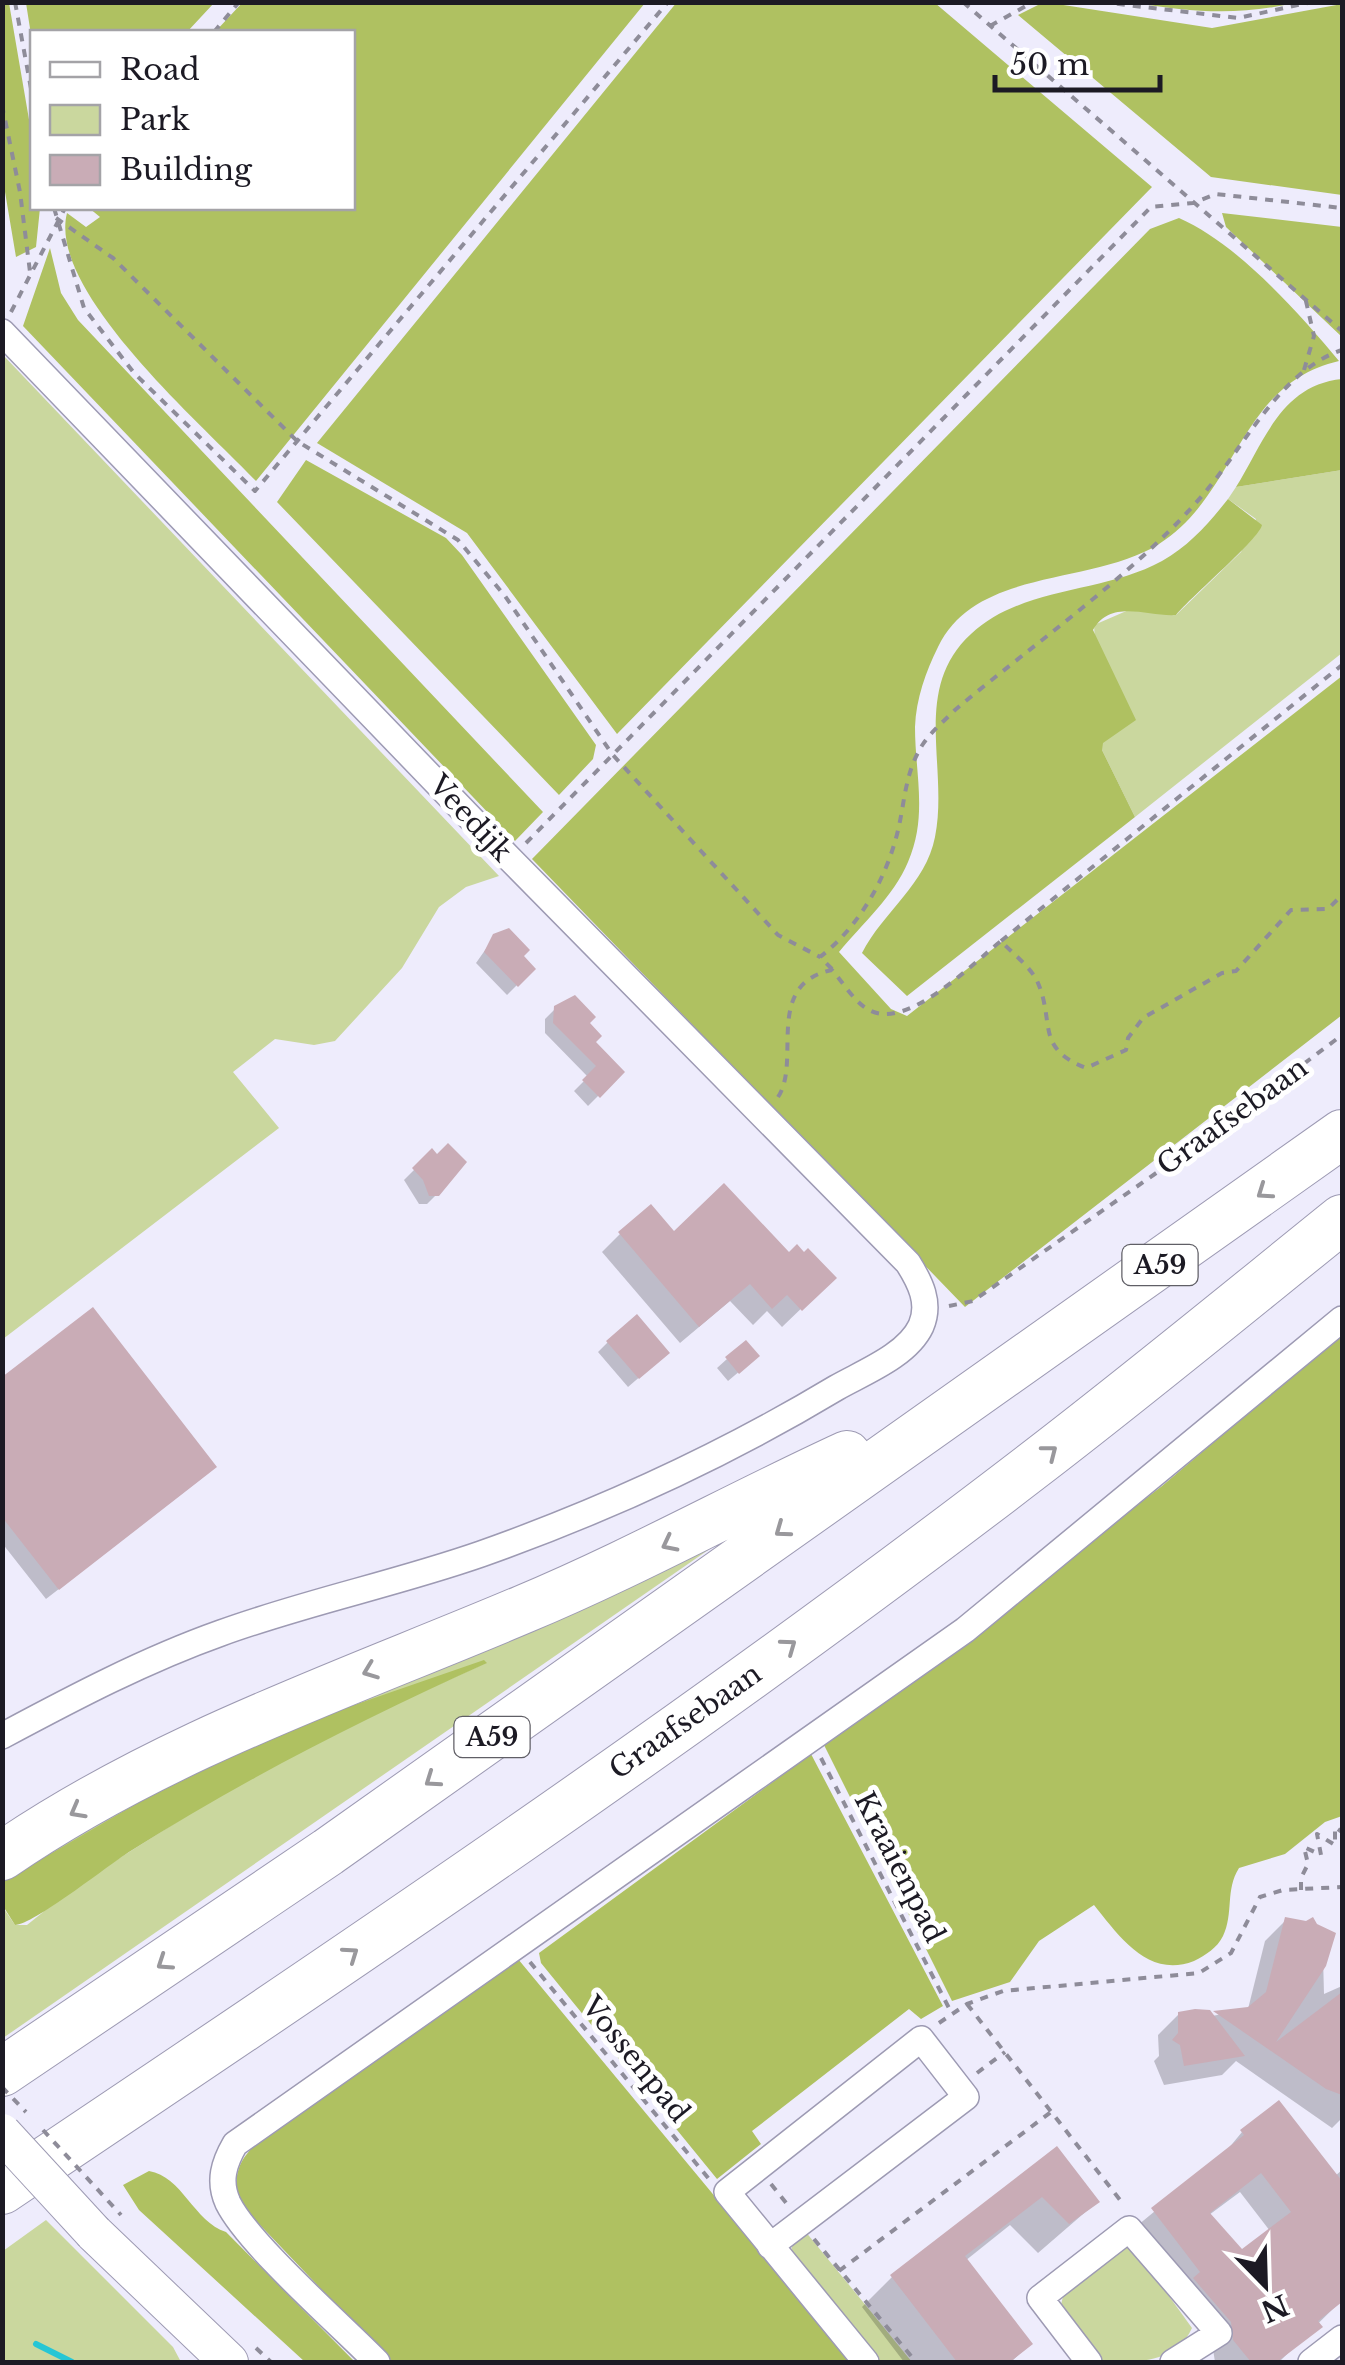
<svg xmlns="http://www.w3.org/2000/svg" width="1345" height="2365" font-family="'Libre Baskerville',serif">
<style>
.green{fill:#cad79e}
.forest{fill:#afc161}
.shadow{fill:#0003;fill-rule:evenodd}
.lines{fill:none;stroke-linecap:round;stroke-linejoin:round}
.stream{stroke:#26c6d5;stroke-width:6}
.building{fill:#c9acb6;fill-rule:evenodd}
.street-casing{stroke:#9d9ab3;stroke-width:28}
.secondary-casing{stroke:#9d9ab3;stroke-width:40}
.highway-casing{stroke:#9d9ab3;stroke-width:50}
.path{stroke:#8e8c99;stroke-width:4;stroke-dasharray:8 8;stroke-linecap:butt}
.street{stroke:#fff;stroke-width:25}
.secondary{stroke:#fff;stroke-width:38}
.highway{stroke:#fff;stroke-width:48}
.secondary-bridge-casing{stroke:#9d9ab3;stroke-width:40;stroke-linecap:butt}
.path-bridge{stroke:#8e8c99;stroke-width:4;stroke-dasharray:8 8;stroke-linecap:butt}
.secondary-bridge{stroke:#fff;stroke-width:38}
.oneway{stroke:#99989c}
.labels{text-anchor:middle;stroke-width:10;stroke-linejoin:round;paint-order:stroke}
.shield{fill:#fff;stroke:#605f66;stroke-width:2.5}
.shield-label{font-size:25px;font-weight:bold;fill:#1c1a24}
.street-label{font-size:28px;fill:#1c1a24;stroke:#fff}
</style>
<rect width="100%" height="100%" fill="#eeecfc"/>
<path class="green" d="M3 355 499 876 466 887 439 907 402 968 335 1041 314 1045 275 1039 233 1072 279 1128 3 1339Z
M1342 470V653L1135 817 1102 750 1094 625 1131 609 1176 615 1241 552 1256 519 1228 499 1236 487Z
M766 1510 3 2038 2 1906 15 1925H27L77 1885 210 1801 356 1722 486 1663 351 1706 195 1770 3 1882V1873L191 1766Z
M46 2220 173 2347 181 2362H3V2251Z
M805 2231 912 2362H876L790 2254 794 2240Z
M1123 2246 1138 2253 1192 2328C1175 2365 1134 2362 1099 2362L1060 2309 1065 2288Z"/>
<path class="forest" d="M677 2 935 3 1152 187 617 734 467 533 317 443Z
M1044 2 1212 28 1342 4V195L1211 177 1018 15Z
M2 3H9L32 137V208H40L36 247 16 257 3 180Z
M26 3V2L214 3 187 32H32V41Z
M242 3H645L256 481C204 426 47 291 67 213L86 227 100 217 89 208H352V32H215Z
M1135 3H1294C1238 16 1191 12 1135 3Z
M1222 213 1342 227V337L1226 227Z
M1179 218C1237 243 1299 313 1339 361 1238 384 1239 493 1159 544 1092 586 976 567 938 647 926 671 916 699 915 727 915 774 928 816 908 862 894 896 862 924 839 952L891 1009 907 1016 1342 676V1015L965 1307 532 859 1150 229Z
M50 248 61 293 78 320 543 812 515 841 23 326Z
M1342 379V470L1236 487C1264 442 1281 385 1342 379Z
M306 460 446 538 462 555 596 745 593 759 559 795 277 502Z
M1228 499 1262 525C1260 538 1191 597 1176 615 1148 617 1111 598 1093 630L1136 720 1103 743 1102 750 1135 817 907 996 862 953C883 912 926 884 935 837 949 767 911 689 971 634 1022 586 1102 594 1162 561 1189 546 1209 523 1228 499Z
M1342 1334V1816L1325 1822 1285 1854 1239 1868C1225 1890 1234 1913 1223 1936 1217 1948 1206 1955 1194 1961 1148 1979 1119 1936 1094 1905L1039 1941 1010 1982 952 2001 824 1745 1162 1486Z
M484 1660 487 1663C363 1719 244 1779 129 1852 107 1866 33 1925 15 1925L3 1906 2 1882 194 1770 351 1706Z
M811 1754 943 2006 921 2019 909 2009 752 2131 761 2144 717 2179 541 1963 539 1953Z
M518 1959 852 2362H391L237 2201C233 2163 244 2155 271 2130Z
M149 2171C182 2176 194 2222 226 2232L355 2362H305L139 2210 123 2185Z"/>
<path class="shadow" d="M495 936 533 969 507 995 476 963Z
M556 1008 586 1023 593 1042 622 1072 588 1106 574 1091 588 1077 545 1033V1019Z
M432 1152 437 1194 427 1204H419L404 1180Z
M620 1234H674L789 1255 833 1278 782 1327 767 1311 753 1325 730 1301 680 1343 602 1252Z
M608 1342 657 1362 628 1387 598 1352Z
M727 1359 747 1365 728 1381 717 1368Z
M2 1380 202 1478 46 1599 2 1543Z
M1286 1920 1323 1956 1324 1994 1342 1986V2021L1336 2028 1342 2035V2118L1332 2128 1236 2061 1222 2075 1164 2085 1154 2061 1159 2056 1158 2035 1179 2014 1212 2016 1248 2009 1265 1941Z
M1242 2132 1335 2176 1342 2170V2286L1336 2290 1342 2300 1279 2362H1215L1212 2343 1132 2230 1223 2155ZM1240 2192 1270 2231 1242 2253 1209 2215Z
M1056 2150 1097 2202 1038 2253 1010 2225 965 2261 1030 2344 1011 2362H904L862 2307 892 2277Z"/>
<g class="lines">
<path class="stream" d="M36 2344 72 2362"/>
</g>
<path class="building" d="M509 928 530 950 524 956 536 969 518 987 484 952 493 934Z
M575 995 596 1017 590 1023 602 1036 596 1042 625 1072 600 1098 582 1080 596 1066 553 1023 554 1006Z
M448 1143 467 1162 439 1196H429L423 1180 412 1168 432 1148 437 1154Z
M724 1183 789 1252 797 1244 804 1252 808 1248 837 1278 802 1311 787 1295 772 1309 750 1284 699 1327 618 1232 651 1204 674 1231Z
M93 1307 217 1467 59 1590 2 1517V1377Z
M637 1314 670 1353 639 1379 606 1341Z
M746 1340 760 1356 739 1374 725 1357Z
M1285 1917 1306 1921 1313 1917 1317 1924 1336 1933 1326 1966 1276 2042 1342 1992V2095L1326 2089 1213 2011 1248 2007 1266 1992Z
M1195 2009 1210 2010 1245 2056 1184 2066 1180 2045 1172 2040 1178 2033V2012Z
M1279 2100 1342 2181V2302L1318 2321 1323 2327 1277 2362H1251L1233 2340 1231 2322 1193 2278 1200 2272 1151 2208 1244 2135 1240 2130ZM1261 2173 1291 2212 1242 2249 1210 2213Z
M1057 2146 1100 2202 1069 2224 1042 2197 965 2256 1033 2344 1010 2362H957L890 2275Z"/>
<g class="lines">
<defs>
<path id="street" d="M2 332 510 859 908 1263C920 1282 931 1303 921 1326 907 1356 862 1373 836 1388 721 1457 608 1509 481 1554 395 1584 306 1602 221 1633 145 1660 73 1698 2 1736
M770 2246 966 2097 921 2039 727 2192 866 2362
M377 2362C341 2325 249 2245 228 2203 218 2181 224 2163 235 2144L965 1630 1342 1319
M1089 2362 1040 2298 1129 2229 1219 2333 1173 2362
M1311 2362 1342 2338"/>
<path id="secondary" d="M94 2233 229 2362"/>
<path id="highway" d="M2 1856C162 1746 347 1684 524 1609 634 1563 738 1505 847 1455
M2 2072 328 1852 1342 1134
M2 2190C350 1957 698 1723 1030 1468 1136 1387 1239 1302 1342 1219"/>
</defs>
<use href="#street" class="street-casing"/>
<use href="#secondary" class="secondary-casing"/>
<use href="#highway" class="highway-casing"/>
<path class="path" d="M15 2 32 94
M963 2 1342 331
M1101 2 1238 18 1312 2
M990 26 1033 2
M214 32 239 2
M2 105 20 192 30 272
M54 208 84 308 134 373 255 491 668 2
M56 218 113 258 297 441 458 540 505 596 612 754 778 935 820 957
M11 312 65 208
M1304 370 1314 336 1305 297
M526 843 1151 207 1193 203 1216 194 1342 208
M1001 941 1342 665
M832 969 820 957C860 926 888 876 899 826 905 798 906 770 923 744 931 732 944 721 955 710 1039 639 1157 559 1221 472 1254 428 1288 368 1342 350
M778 1097C802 1061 763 984 832 970 842 981 855 1003 869 1010 907 1031 972 964 1001 941 1012 953 1032 968 1038 983 1055 1023 1035 1048 1086 1068L1126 1050 1128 1038 1143 1018 1222 973 1236 971 1291 910 1328 909 1342 895
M949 1306 973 1301 1192 1148 1342 1035
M821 1758 951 2012
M1301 1890V1878L1308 1864 1304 1847 1321 1855 1317 1834 1335 1845V1827L1342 1832
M530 1962 709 2179
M967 2004 1124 2205
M939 2023 967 2004 1003 1991 1199 1973 1231 1953 1260 1897 1283 1890 1342 1887
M977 2073 1005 2052
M771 2184 787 2204
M814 2239 916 2362
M839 2271 1051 2112
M256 2348 271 2362"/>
<use href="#street" class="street"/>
<use href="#secondary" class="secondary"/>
<use href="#highway" class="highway"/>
<defs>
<path id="secondary-bridge" d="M2 2133 94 2233"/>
</defs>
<use href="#secondary-bridge" class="secondary-bridge-casing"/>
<path class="path-bridge" d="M2 2087 26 2112
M43 2130 121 2215"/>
<use href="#secondary-bridge" class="secondary-bridge"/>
</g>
<defs><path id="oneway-chevron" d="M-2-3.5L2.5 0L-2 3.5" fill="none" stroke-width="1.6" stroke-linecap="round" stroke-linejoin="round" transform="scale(2.5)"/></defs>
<g class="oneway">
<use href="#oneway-chevron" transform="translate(1264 1192) rotate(145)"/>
<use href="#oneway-chevron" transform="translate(1050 1452) rotate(-38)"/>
<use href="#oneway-chevron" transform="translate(782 1530) rotate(144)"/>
<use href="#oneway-chevron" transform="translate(669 1544) rotate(153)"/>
<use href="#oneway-chevron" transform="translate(789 1646) rotate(-36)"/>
<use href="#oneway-chevron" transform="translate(370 1671) rotate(159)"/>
<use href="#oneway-chevron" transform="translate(432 1780) rotate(145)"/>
<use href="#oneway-chevron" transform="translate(77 1811) rotate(151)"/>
<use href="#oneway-chevron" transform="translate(351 1954) rotate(-35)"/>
<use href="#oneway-chevron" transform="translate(164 1963) rotate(146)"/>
</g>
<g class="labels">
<g class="shield">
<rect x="1122.5" y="1245" width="75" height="40" rx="8"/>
<rect x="454.5" y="1717" width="75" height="40" rx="8"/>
</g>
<g class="shield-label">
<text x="1160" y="1274">A59</text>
<text x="492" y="1746">A59</text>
</g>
<g class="street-label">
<text transform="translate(471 818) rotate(47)" y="10">Veedijk</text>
<text transform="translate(1232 1116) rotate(-36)" y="10">Graafsebaan</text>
<text transform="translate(685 1721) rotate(-35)" y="10">Graafsebaan</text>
<text transform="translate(900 1867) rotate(63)" y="10">Kraaienpad</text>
<text transform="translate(636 2059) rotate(51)" y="10">Vossenpad</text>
</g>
</g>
<rect width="1345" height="2365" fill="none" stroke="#1c1a24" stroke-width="10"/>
<rect x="30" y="30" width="325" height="180" fill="#ffffff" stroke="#a4a3a7" stroke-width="2.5"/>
<rect x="50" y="62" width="50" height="15" fill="#ffffff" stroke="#a4a3a7" stroke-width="2.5"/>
<text x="120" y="80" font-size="30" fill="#1c1a24">Road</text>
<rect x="50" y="105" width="50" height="30" fill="#cad79e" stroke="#a4a3a7" stroke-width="2.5"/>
<text x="120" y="130" font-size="30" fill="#1c1a24">Park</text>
<rect x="50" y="155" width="50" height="30" fill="#c9acb6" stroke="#a4a3a7" stroke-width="2.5"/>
<text x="120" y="180" font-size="30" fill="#1c1a24">Building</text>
<g transform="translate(1265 2285) rotate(157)" stroke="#ffffff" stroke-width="8" paint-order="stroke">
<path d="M0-8L18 38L0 25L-18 38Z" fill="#1c1a24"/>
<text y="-15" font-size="28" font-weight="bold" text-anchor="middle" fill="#1c1a24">N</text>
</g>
<path d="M995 75v15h165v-15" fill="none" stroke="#1c1a24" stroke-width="5"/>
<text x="1010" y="75" font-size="30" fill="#1c1a24" stroke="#ffffff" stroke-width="8" paint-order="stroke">50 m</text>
</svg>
